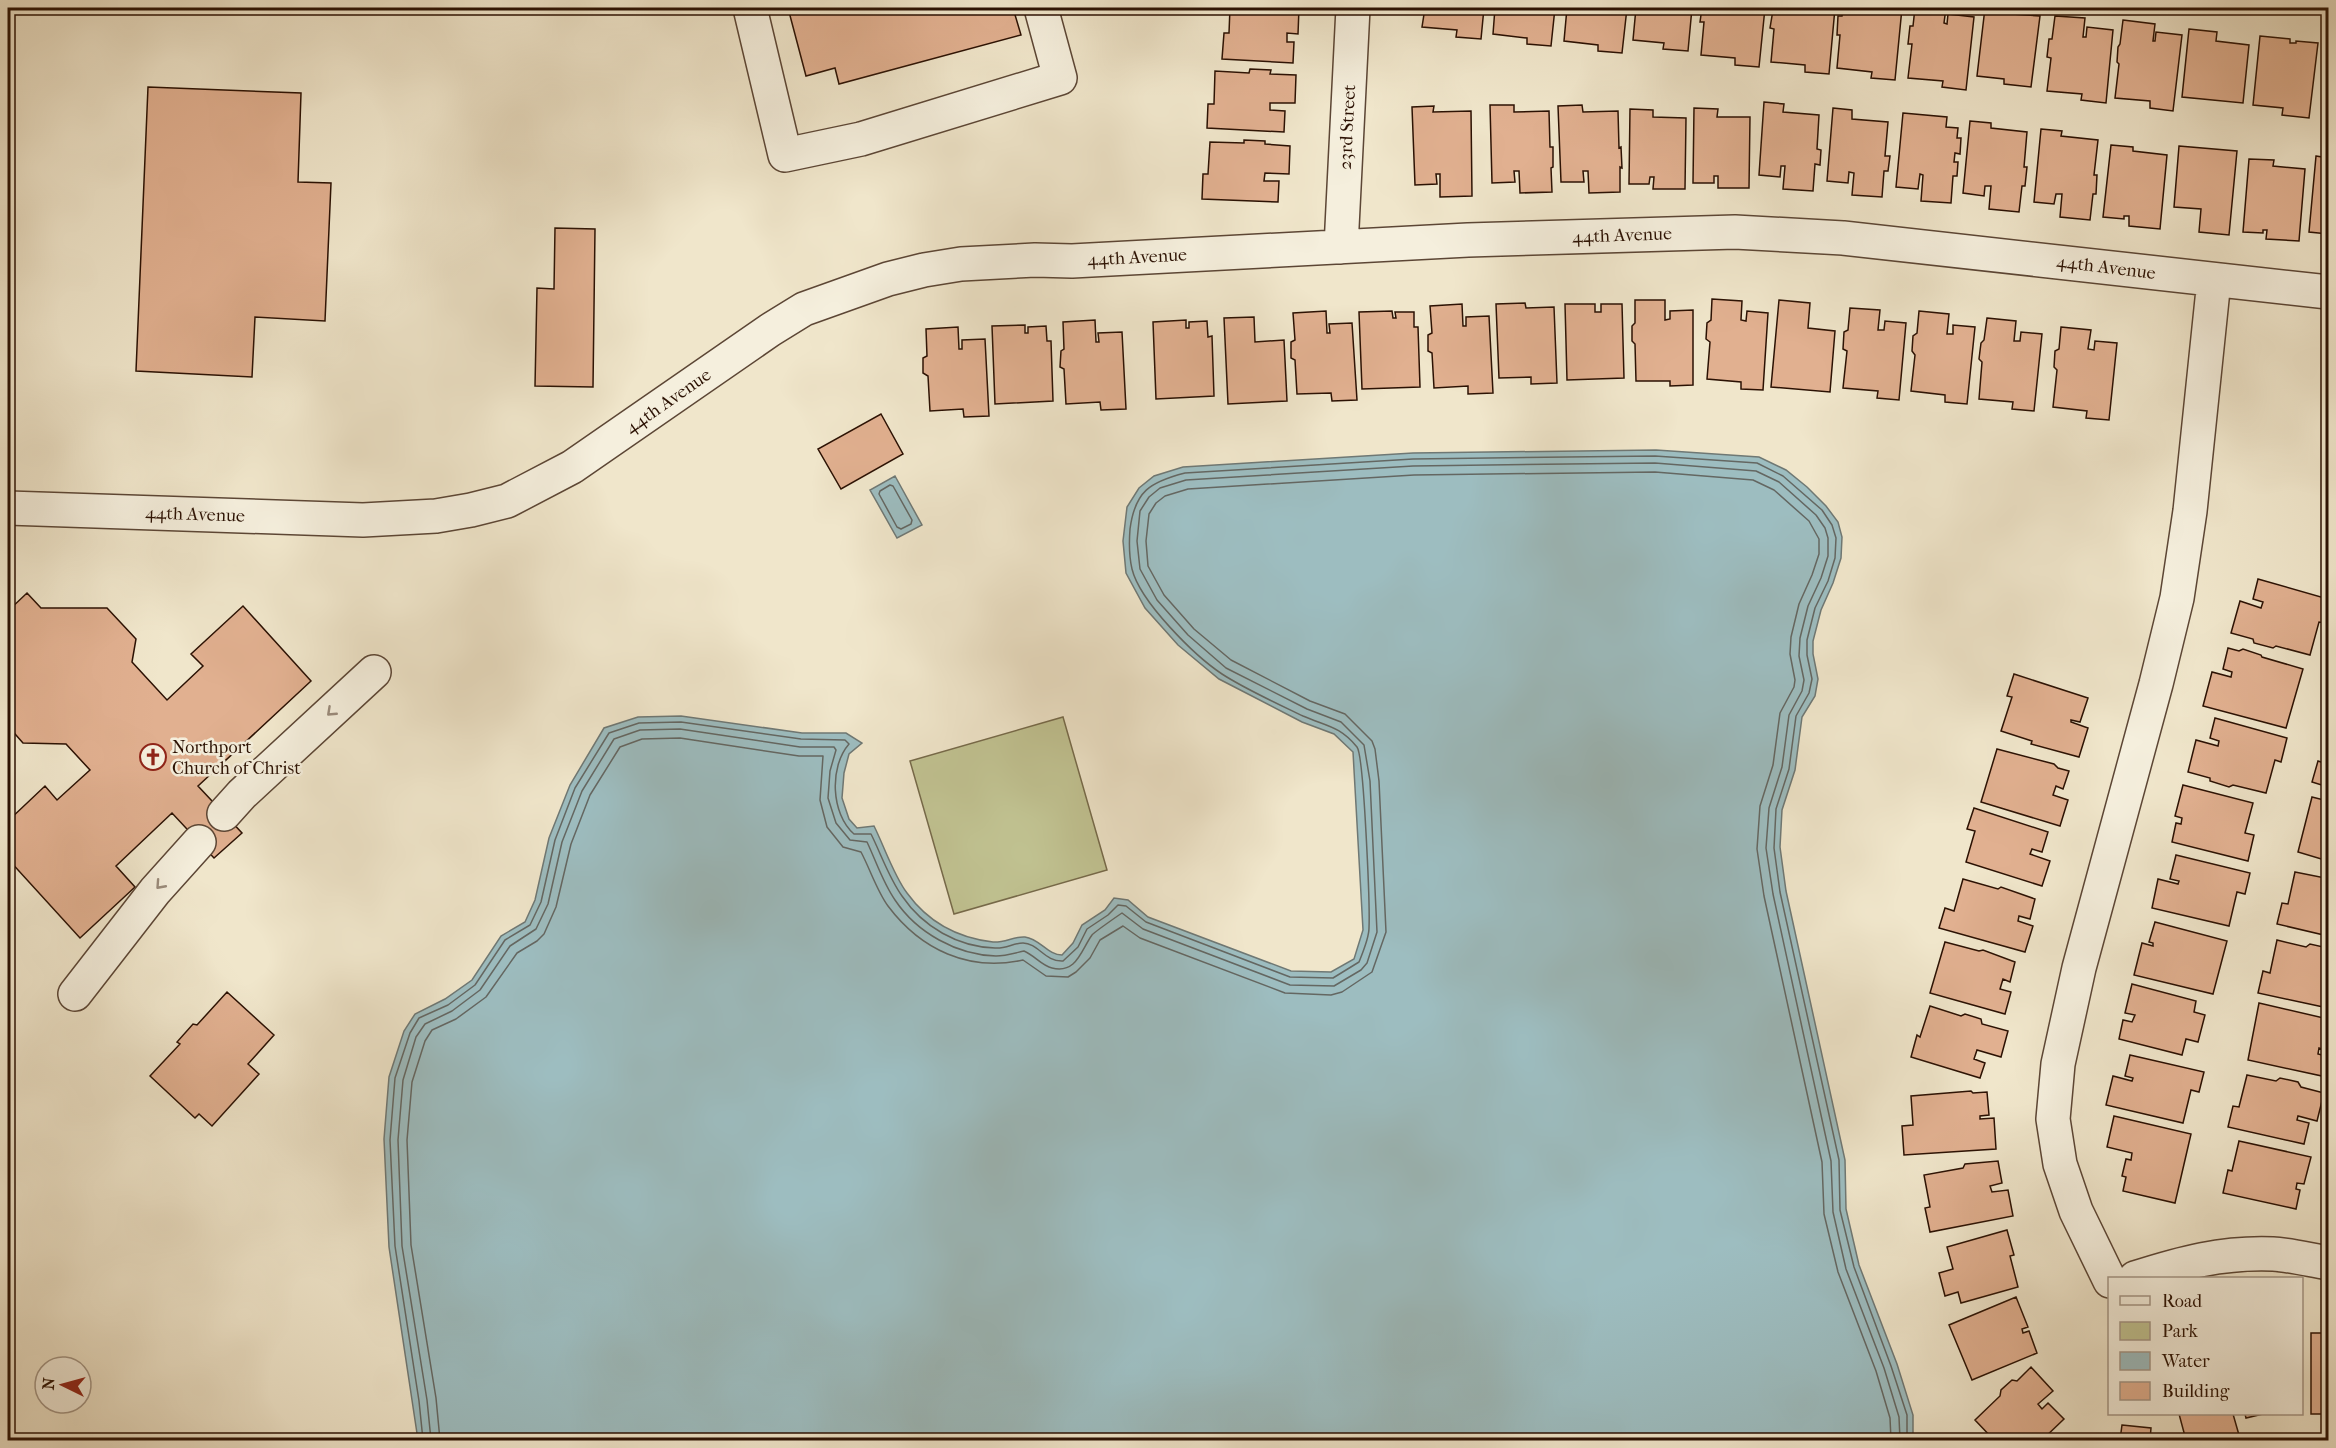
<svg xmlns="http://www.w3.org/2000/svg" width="2336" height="1448" font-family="'IM FELL French Canon',serif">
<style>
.green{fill:#c1c392;stroke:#766a4a;stroke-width:1.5}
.water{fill:#9dbdc0;stroke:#6f7874;stroke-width:1.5}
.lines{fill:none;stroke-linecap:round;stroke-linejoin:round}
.shore{stroke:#646762;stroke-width:1.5}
.building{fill:#e1b090;stroke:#2b1103;stroke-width:1.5}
.minor-casing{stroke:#5c4635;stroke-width:36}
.minor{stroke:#f5efdd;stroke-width:33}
.oneway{stroke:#9a8b7b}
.labels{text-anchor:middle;stroke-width:5;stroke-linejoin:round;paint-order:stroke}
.street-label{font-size:18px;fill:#2b1103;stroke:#f5efdd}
.poi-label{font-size:18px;fill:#2b1103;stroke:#f5efdd;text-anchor:start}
</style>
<rect width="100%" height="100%" fill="#f0e6cb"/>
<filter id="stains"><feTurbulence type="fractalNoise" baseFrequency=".00333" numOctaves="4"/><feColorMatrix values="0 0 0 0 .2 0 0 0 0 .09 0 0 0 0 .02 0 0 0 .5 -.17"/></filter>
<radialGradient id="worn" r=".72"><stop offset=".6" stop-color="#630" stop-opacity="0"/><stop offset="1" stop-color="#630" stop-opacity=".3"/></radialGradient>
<path class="green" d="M1063 717 1107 870 954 914 910 761Z"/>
<path class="water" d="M1656 450 1759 457 1786 470 1807 487 1826 506 1838 522 1842 537 1841 558 1833 583 1821 610 1813 641V654L1818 679 1815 696 1802 717 1795 770 1782 810 1780 847 1786 891 1845 1160 1846 1209 1859 1265 1897 1364 1913 1415V1440H418L389 1247 384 1139 389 1077 404 1031 415 1014 445 999 472 980 501 936 525 922 535 900 549 838 570 785 604 728 638 717 681 716 802 733H846L862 743 849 754 844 773 842 798 849 819 857 828 874 826C884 846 894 876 907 893 928 922 958 938 993 942 1004 943 1015 936 1025 937 1040 939 1048 955 1062 955L1073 943 1082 925 1105 910 1114 898 1128 900 1148 917 1291 971 1331 972 1354 959 1363 930 1353 752 1334 734 1302 722 1219 679 1178 645 1145 608 1126 573 1123 541 1127 507 1139 488 1154 476 1183 467 1413 453Z
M895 476 922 525 897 538 870 490Z"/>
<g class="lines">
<path class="shore" d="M890 485 893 486 912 520 911 524 901 529 897 527 879 494 880 491Z
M423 1440 419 1401 395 1246 390 1140 395 1078 410 1033 419 1018 448 1005 475 985 505 940 530 925 541 902 555 840 575 788 609 733 639 723 681 722 801 739 845 740 849 744C829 767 831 814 854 834H871C881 854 889 878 902 896 923 927 958 947 995 948 1005 949 1014 943 1023 943 1038 943 1045 962 1063 961L1078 947 1087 929 1108 915 1118 905 1126 906 1146 922 1290 977 1333 978 1359 962C1363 952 1369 938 1369 928 1370 906 1364 756 1357 747 1340 726 1326 726 1303 716 1278 704 1245 689 1222 674 1195 656 1140 602 1132 569 1129 556 1129 542 1130 529 1135 491 1150 482 1185 473L1413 459 1655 456 1757 463 1783 476 1822 510 1832 525 1836 538 1835 558 1828 581 1815 608 1807 640V655L1812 679 1809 693 1796 716 1789 769 1776 809 1774 848 1780 892 1839 1160 1840 1210 1854 1267 1891 1366 1907 1415V1440
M431 1440 427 1400 402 1246 398 1140 403 1080 416 1037 425 1024 452 1011 480 990 510 946 536 929 548 904 562 842 582 791 614 739 640 730 680 729 800 747H834L836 750 830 771 828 798 836 823 850 840 867 842C876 861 883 883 895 900 917 933 957 955 996 956 1005 956 1015 953 1024 951 1034 955 1042 966 1052 968 1077 974 1081 950 1092 935 1093 933 1119 915 1122 913L1143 929 1290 985 1334 986 1361 970 1367 963 1377 932 1370 781 1364 745 1341 722 1307 709 1226 668 1188 635 1157 600 1140 569 1137 541 1140 511 1149 497 1160 488 1186 480 1413 466 1655 463 1756 471 1779 482 1816 515 1825 528 1828 538V556L1821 578 1808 606 1800 638 1799 656 1804 680 1802 691 1789 715 1782 767 1769 808 1766 848 1773 894 1831 1161 1833 1212 1846 1269 1884 1368 1899 1417 1900 1440
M440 1440 436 1398 411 1245 407 1140 412 1082 425 1041 432 1030 456 1019 486 997 517 953 537 941 544 934 556 907 571 844 590 795 620 747 642 739 680 738 799 756H823L820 800 827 827 843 847 861 852C870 869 877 891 888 906 921 950 969 972 1023 960L1046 976 1068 977 1076 972 1090 958 1100 940 1123 926 1140 938 1285 993 1331 995 1342 992 1372 972 1386 932 1379 781 1375 749 1372 741 1345 714 1310 701 1231 660 1194 629 1164 595 1148 566 1146 541 1149 514 1156 503 1165 496 1188 489 1414 475 1655 472 1753 480 1774 490 1809 521 1819 539V554L1812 575 1799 604 1791 637 1790 654 1795 680 1794 687 1780 713 1773 765 1760 806 1757 849 1764 896 1822 1162 1824 1214 1838 1272 1876 1371 1890 1418 1891 1440"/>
</g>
<path class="building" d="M788 8H1013L1021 35 839 84 835 68 806 76Z
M1230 8H1299L1298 34 1287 33V42H1294L1293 63 1222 59 1224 33H1229Z
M1425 8H1484L1481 39 1456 37 1457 30 1422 27Z
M1495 8H1555L1551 46 1527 44V38L1493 34Z
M1564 8H1627L1622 53 1598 51V45L1564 41 1567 8Z
M1636 8H1692L1688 51 1663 49 1664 43 1633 40Z
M1702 8H1765L1759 67 1735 65V58L1701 55 1704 22H1700Z
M1776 8H1835L1829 74 1805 72V65L1771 62 1774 29 1770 28 1773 10H1776Z
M1843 8H1873L1872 14H1876V8H1902L1895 80 1871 78 1872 72 1837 68 1840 35H1837L1838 16H1842Z
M1915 8H1946L1944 23 1947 24 1948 14 1974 17 1966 90 1942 87 1943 81 1908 78 1912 44H1908L1910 26H1913Z
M1985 8 2012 11V14L2040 16 2031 87 2004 84V79L1977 76Z
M2055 16 2085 18 2083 37H2086L2087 27 2113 30 2106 103 2081 100 2082 94 2047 91 2051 58 2047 57 2049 39H2052Z
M2123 20 2155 24 2153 41H2155L2156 32 2182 35 2173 111 2150 108V101L2115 98 2119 64 2117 62 2118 47 2120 44Z
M2189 29 2217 32 2216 41 2249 45 2243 103 2182 97Z
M2260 36 2290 39V43H2296V41L2318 43 2309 118 2282 115 2283 108 2253 105Z
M2328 62V120H2323L2327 87 2324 84 2325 70Z
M1250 69 1271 70 1270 74 1296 75 1295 103H1270V110L1285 111 1284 132 1207 128 1208 104H1214L1215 71 1249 73Z
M148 87 301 93 298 182 331 183 325 321 255 317 252 377 136 371Z
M1764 102 1784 104 1783 112 1819 115 1817 149 1821 150 1820 165 1815 164 1813 191 1783 189 1785 166H1781L1780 177 1759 175Z
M1490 105H1514V112L1549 111 1550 147H1553V167L1551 168 1552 192 1520 193 1519 171H1514L1515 182 1492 183Z
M1582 105 1583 112 1618 111 1619 148 1621 147 1622 168 1620 167V192L1589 193 1588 171H1583L1584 182H1561L1558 106Z
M1434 106 1433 112 1471 111 1472 196 1440 197V174H1436L1437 184 1415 185 1412 107Z
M1694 108 1718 109 1717 117H1750L1749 188H1718V176H1714V183H1693Z
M1833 108 1852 110V119L1888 122 1885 156H1890L1888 171H1884L1882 197 1852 195 1854 173 1849 172 1848 183 1827 181Z
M1630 109 1653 110V117L1686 118 1685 189H1653L1654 177H1650L1649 184H1629Z
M1903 113 1947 117 1946 127 1958 128 1957 138H1961L1960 154 1955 153 1954 162H1958L1957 176H1953L1951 203 1921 201 1923 175 1920 174 1918 189 1896 187Z
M1970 121 1991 123V128L2027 132 2024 167H2027L2025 186H2022L2019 212 1989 209 1991 186H1985L1984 196 1963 193Z
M2041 129 2062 131 2061 136 2098 140 2094 175H2097L2096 194H2093L2090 220 2060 217 2062 194H2056L2054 204 2034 202Z
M1244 140 1265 141V144L1290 146 1289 174 1265 173 1264 181H1279L1278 202 1202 199 1203 174H1208L1210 142 1244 143Z
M2111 145 2133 147V151L2167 155 2160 229 2129 226V216H2124V219L2103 217Z
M2179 146 2237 151 2229 235 2199 232 2201 209 2174 207Z
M2316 156 2328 158V234L2309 232Z
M2249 159 2274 160 2273 166 2305 169 2299 241 2266 239 2267 230H2263V233L2243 232Z
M555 228 595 229 593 387 535 386 537 288 554 289Z
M1712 299 1742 301 1741 320 1746 321 1747 311 1768 313 1763 390 1741 389V382L1707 379 1710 342 1706 339 1707 323 1711 320Z
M1635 300H1665V320L1670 319V311L1693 310V385L1670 386V381H1636L1635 344 1632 341V326L1635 323Z
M1779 300 1810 303 1808 328 1835 331 1830 392 1771 387Z
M1525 303 1526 308 1554 307 1557 383 1531 384V377L1499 378 1496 304Z
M1462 304 1463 326H1466V317L1489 316 1493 393 1468 394V386L1434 388 1432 353 1428 351V335L1432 333 1430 306Z
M1565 304H1595V312H1601V304H1622L1624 378 1567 380Z
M1850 308 1880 310 1878 330H1884L1885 321 1906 323 1899 400 1877 398 1878 391 1843 388 1847 351 1843 349 1844 332 1848 330Z
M1326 311 1327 333H1330L1329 324 1352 323 1357 400 1332 401 1331 393 1297 394 1295 360 1291 358V342L1295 340 1293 313Z
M1392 311 1393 318H1396L1395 312H1414V327H1418L1420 387 1362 389 1359 312Z
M1919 311 1949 314 1947 334H1953V325L1975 327 1967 404 1945 402V395L1911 391 1915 355 1912 351 1913 336 1917 333Z
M1254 317 1255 342 1284 340 1287 401 1228 404 1224 318Z
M1987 318 2016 321 2014 341H2020L2021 332 2042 334 2034 411 2012 409 2013 402 1979 399 1982 362 1979 359 1981 343 1984 340Z
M1095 320 1096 342H1099L1098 333 1122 332 1126 409 1101 410 1100 402 1066 404 1064 369 1060 367 1061 351 1064 349 1063 322Z
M1186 320V328H1189V322L1207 321 1208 337 1212 336 1214 396 1156 399 1153 322Z
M1025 325V333H1028V327L1046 326 1047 341H1051L1053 401 995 404 992 326Z
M958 327 959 349H962V340L985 339 989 416 964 417 963 409 930 411 928 376 923 373V358L927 356 926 329Z
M2061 327 2091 330 2088 349 2094 350 2095 341 2117 343 2109 420 2086 418 2087 411 2053 407 2057 370 2054 367 2055 351 2059 349Z
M881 414 903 454 841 489 818 449Z
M2258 579 2328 599 2325 623 2319 622 2310 655 2276 646 2273 648 2254 643 2253 639 2231 633 2240 601 2261 608 2263 602 2253 599Z
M27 593 41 608H107L136 639 132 662 167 700 203 666 191 654 243 606 311 681 198 786 242 833 214 858 172 813 116 866 135 887 80 938 8 859V821L45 786 57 800 90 770 66 744 23 743 8 726V611Z
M2228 648 2239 651 2243 649 2261 655 2262 657 2303 669 2286 728 2203 706 2212 672 2231 677 2232 672 2223 669Z
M2014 674 2088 698 2080 722 2071 720V722L2088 728 2079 757 2031 744 2032 741 2001 731 2012 697 2007 696Z
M2215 718 2287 738 2281 762 2275 760 2266 793 2233 785 2229 787 2210 781V778L2188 772 2196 740 2218 746 2219 741 2210 738Z
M2328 747V787L2312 782 2318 761 2324 763Z
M1997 749 2054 764 2058 768 2069 771 2063 789 2056 786 2053 795 2068 800 2060 826 1981 802Z
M2183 785 2253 803 2245 833 2254 835 2248 861 2172 842 2176 823 2181 824 2182 818 2175 816Z
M2312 797 2328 801V861L2298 852Z
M1974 808 2048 832 2042 852 2032 849 2030 854 2050 861 2042 886 1966 862 1975 831 1967 829Z
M2176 855 2250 873 2245 894 2237 892 2229 926 2152 908 2158 879 2178 884 2179 881 2170 879Z
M2295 872 2325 878 2328 876V936L2277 924 2282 903 2288 904Z
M1963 879 1998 889 2001 887 2035 899 2030 919 2019 916 2018 921 2033 926 2025 952 1939 928 1945 908 1954 911Z
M2155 922 2227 941 2213 994 2134 975 2142 943 2153 946V943L2149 942Z
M2277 940 2306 947 2310 944 2328 948V982L2327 986H2328V1008L2258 993 2263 971 2270 973Z
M1945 942 1979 951 1983 950 2015 962 2010 982 2003 979 2000 989 2011 992 2005 1014 1930 993Z
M2132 984 2196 1001 2194 1012 2205 1015 2198 1042 2186 1039 2182 1055 2119 1039 2123 1020 2132 1022 2135 1015 2125 1013Z
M227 992 274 1035 248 1064 259 1074 212 1126 199 1114 195 1118 150 1076 180 1044 177 1042 193 1024 197 1025Z
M2259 1003 2328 1019V1051L2319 1048 2318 1054 2326 1056 2322 1076 2248 1060Z
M1930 1006 1961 1016 1965 1014 1981 1019 1982 1024 2008 1031 2001 1057 1977 1050 1974 1059 1985 1063 1980 1078 1911 1057 1917 1035 1920 1037Z
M2130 1055 2204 1072 2199 1092 2191 1090 2183 1123 2106 1105 2113 1076 2132 1081 2133 1078 2125 1076Z
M2247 1075 2276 1081 2280 1078 2298 1082 2301 1087 2324 1093 2317 1121 2298 1116 2297 1120 2309 1123 2304 1144 2228 1127 2233 1106 2239 1107Z
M1971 1091 1973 1093 1987 1092 1989 1115 1980 1116V1119L1994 1118 1996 1149 1904 1155 1902 1126 1913 1125 1911 1096Z
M2114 1116 2191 1134 2175 1203 2123 1191 2126 1177 2122 1176 2126 1159 2131 1160 2132 1153 2107 1147Z
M2239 1141 2311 1157 2304 1184 2297 1183 2296 1189 2300 1190 2296 1209 2223 1193 2228 1170 2232 1171Z
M1998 1161 2002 1183 1990 1186 1992 1192 2008 1190 2013 1216 1930 1232 1925 1208 1930 1207 1924 1175 1963 1168 1965 1164Z
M2007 1230 2014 1255 2010 1256 2018 1287 1961 1303 1958 1292 1945 1296 1939 1273 1953 1269 1947 1247Z
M2016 1297 2028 1327 2022 1329 2023 1333 2029 1331 2037 1353 1972 1380 1949 1325Z
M2311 1333H2328V1414H2311Z
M2031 1367 2053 1391 2038 1404 2042 1409 2048 1403 2064 1419 2042 1440H1994L1975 1420 2000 1396 2001 1390 2012 1380 2017 1381Z
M2179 1414H2233L2239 1435 2217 1440H2186Z
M2245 1414H2263L2246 1418Z
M2122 1425 2151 1428 2150 1440H2120Z
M125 1436 126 1440H109Z"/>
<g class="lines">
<defs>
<path id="minor" d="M750 8 785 155 861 139 1060 78 1041 8
M1341 247 1353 8
M8 508 363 520 436 516 471 510 507 501 572 467 770 330 804 309 888 279 924 270 961 264 1035 260 1072 261 1468 240 1735 232 1843 238 2328 292
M224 814 242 794 374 672
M75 994 155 891 199 842
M2135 1278C2182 1263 2222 1252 2273 1254 2291 1255 2310 1260 2328 1263
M2110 1281 2076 1211 2060 1164 2053 1119 2058 1064 2079 968 2156 684 2177 598 2190 511 2214 280"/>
</defs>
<use href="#minor" class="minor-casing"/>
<use href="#minor" class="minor"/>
</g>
<defs><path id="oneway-chevron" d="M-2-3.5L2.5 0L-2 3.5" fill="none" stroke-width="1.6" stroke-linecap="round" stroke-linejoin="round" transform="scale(1.5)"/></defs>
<g class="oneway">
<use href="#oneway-chevron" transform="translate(331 712) rotate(137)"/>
<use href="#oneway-chevron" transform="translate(160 885) rotate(132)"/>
</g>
<defs>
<symbol id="church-ring" viewBox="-11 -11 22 22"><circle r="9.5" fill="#f5efdd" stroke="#8f2418" stroke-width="1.5"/><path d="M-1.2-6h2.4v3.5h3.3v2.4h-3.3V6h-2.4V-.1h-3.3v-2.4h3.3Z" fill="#8f2418"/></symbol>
</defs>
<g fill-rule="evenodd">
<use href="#church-ring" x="138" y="742" width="30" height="30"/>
</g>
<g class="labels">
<g class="street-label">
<text transform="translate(1347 127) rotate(-87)" y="6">23rd Street</text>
<text transform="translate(1622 235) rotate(-2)" y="6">44th Avenue</text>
<text transform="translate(1137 257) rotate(-3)" y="6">44th Avenue</text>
<text transform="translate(2106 267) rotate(7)" y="6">44th Avenue</text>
<text transform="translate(668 401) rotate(-35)" y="6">44th Avenue</text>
<text transform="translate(195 514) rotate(2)" y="6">44th Avenue</text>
</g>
<g class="poi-label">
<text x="172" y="753">Northport<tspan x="172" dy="21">Church of Christ</tspan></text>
</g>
</g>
<rect width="2336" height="1448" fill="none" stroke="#f0e6cb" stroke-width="30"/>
<rect x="9" y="9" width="2318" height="1430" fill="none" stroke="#2b1103" stroke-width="3"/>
<rect x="15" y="15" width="2306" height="1418" fill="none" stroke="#2b1103" stroke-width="1.5"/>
<rect x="2108" y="1277" width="195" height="138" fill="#f5efdd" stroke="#a49686" stroke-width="1.5"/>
<rect x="2120" y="1296" width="30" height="9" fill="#f5efdd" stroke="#a49686" stroke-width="1.5"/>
<text x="2162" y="1307" font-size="18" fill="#2b1103">Road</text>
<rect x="2120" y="1322" width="30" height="18" fill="#c1c392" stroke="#a49686" stroke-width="1.5"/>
<text x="2162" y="1337" font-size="18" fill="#2b1103">Park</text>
<rect x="2120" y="1352" width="30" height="18" fill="#9dbdc0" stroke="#a49686" stroke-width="1.5"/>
<text x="2162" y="1367" font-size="18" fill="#2b1103">Water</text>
<rect x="2120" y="1382" width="30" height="18" fill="#e1b090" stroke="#a49686" stroke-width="1.5"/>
<text x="2162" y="1397" font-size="18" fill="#2b1103">Building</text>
<g transform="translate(63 1385) rotate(275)"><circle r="28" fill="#f5efdd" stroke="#a49686" stroke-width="1.5"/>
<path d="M0-4.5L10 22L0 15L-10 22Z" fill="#8f2418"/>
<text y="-9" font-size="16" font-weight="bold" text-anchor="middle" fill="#2b1103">N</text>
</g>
<rect width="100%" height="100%" filter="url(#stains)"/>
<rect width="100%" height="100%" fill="url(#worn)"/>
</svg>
